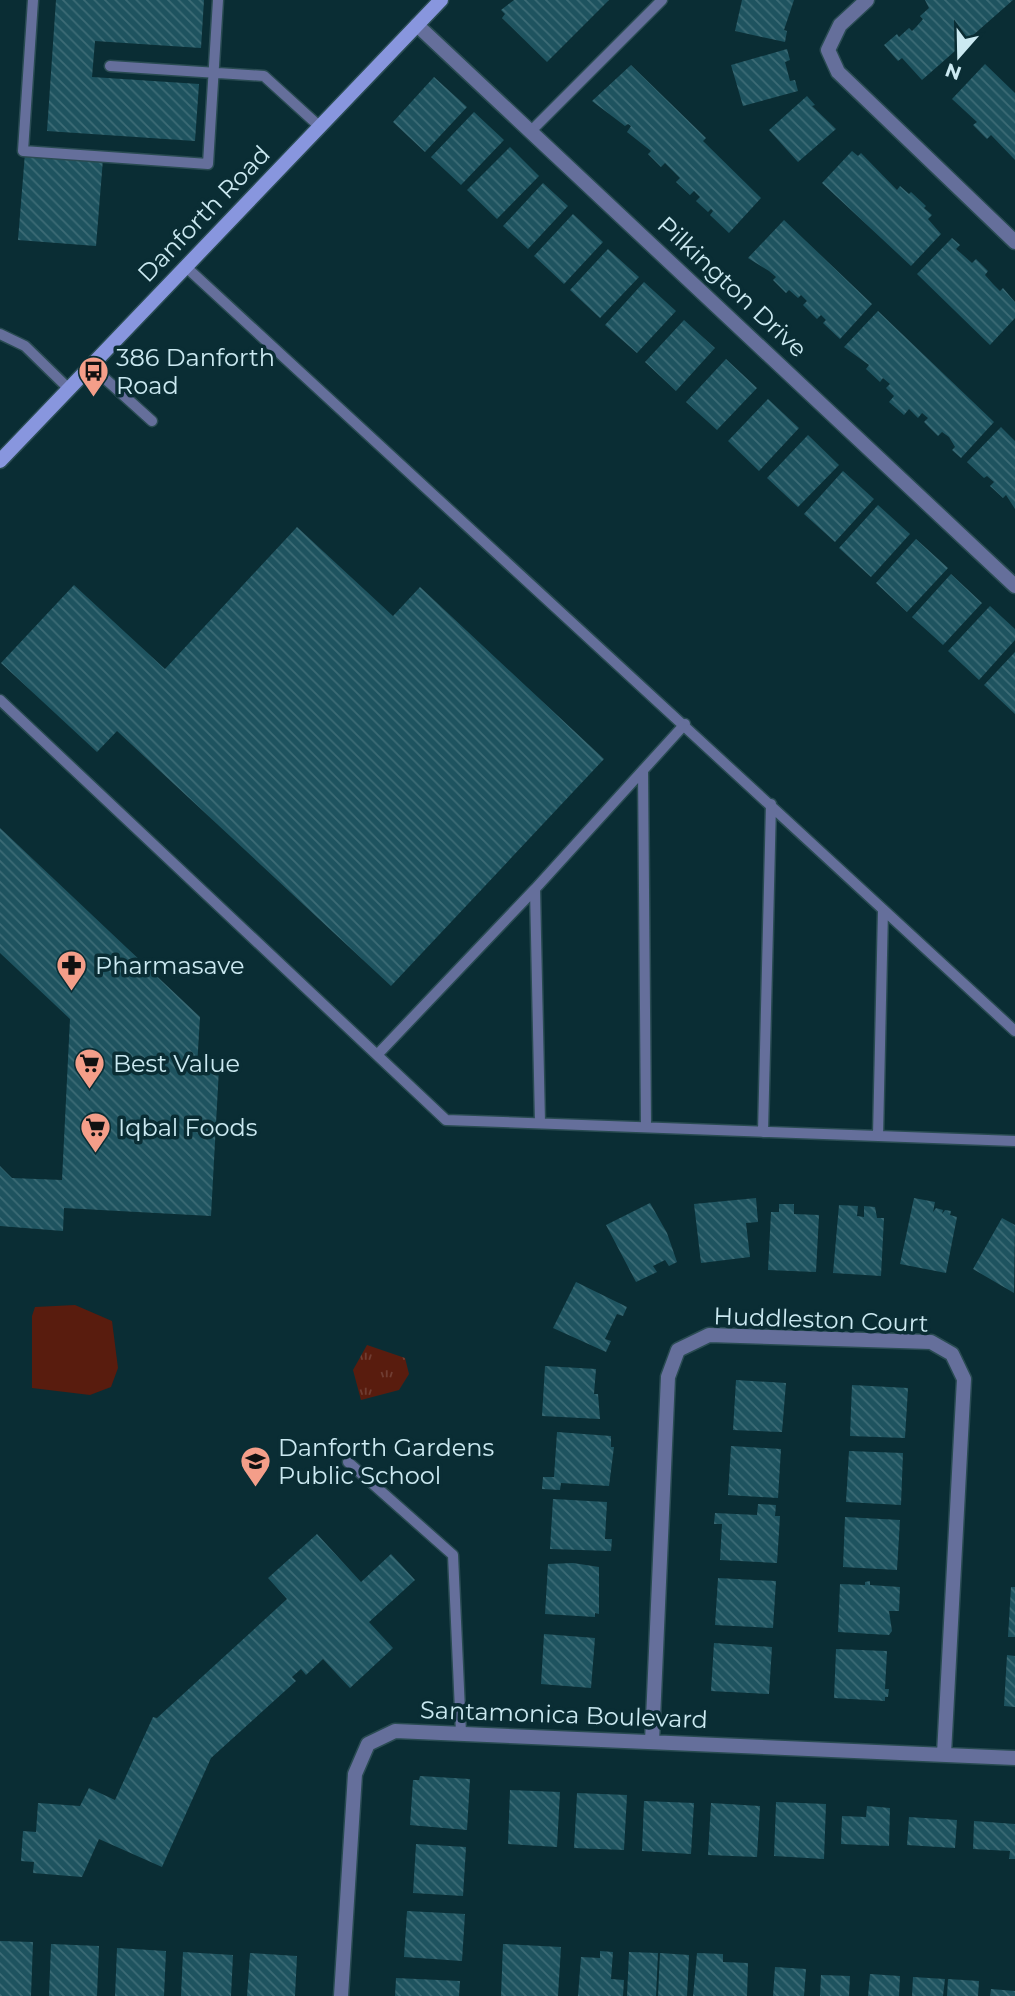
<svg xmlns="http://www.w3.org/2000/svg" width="1015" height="1996" font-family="Montserrat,sans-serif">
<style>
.park{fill:url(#park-tufts)}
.pitch{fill:#591c0e}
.building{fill:url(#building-back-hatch)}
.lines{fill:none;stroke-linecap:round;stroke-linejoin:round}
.lane-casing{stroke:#294b52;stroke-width:13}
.street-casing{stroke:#294b52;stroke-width:17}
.secondary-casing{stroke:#294b52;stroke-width:17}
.lane{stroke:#656f9b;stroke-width:10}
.street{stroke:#656f9b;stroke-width:14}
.secondary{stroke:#8896de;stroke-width:14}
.labels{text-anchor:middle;stroke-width:7;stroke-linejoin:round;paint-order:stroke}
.street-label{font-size:24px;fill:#cbe9f1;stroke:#0a2d34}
.poi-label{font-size:24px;fill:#cbe9f1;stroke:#0a2d34;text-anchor:start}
</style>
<defs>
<pattern id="park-tufts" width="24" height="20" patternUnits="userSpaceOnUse" patternTransform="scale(1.75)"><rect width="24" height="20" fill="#591c0e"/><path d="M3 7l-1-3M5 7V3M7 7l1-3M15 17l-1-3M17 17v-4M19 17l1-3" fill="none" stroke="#703d32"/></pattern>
<pattern id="building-back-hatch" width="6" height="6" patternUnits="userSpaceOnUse" patternTransform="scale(1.75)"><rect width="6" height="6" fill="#1e535f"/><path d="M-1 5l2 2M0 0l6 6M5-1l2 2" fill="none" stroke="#3d6c76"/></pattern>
</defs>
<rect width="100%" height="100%" fill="#0a2d34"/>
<path class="park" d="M367 1345 405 1358 409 1374 399 1390 361 1400 353 1370Z"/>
<path class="pitch" d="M75 1305 112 1321 118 1368 111 1387 90 1395 32 1388V1316L35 1307Z"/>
<path class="building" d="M56 0H204L201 48 95 41 92 77 199 84 195 141 47 131Z
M514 0H609L547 62 502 18 505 14 501 10Z
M742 0H794L784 30 787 31 785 42 735 31Z
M925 0H1013L922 80 902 58 898 61 884 45 897 34 899 37 909 28 912 31 917 26 923 19 920 16 929 8Z
M787 49 790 60 785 62 790 81 795 80 798 91 743 106 731 65Z
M985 64 1015 93V160L991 135 987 139 973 125 977 122 952 99Z
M631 65 706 138 703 141 761 198 729 233 710 215 713 211 711 209 708 212 696 201 700 197 694 191 690 195 676 182 680 178 665 163 661 167 648 154 651 151 627 132 631 126 628 124 625 126 592 101Z
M434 77 467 107 425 152 393 122Z
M807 96 815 105 812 106 836 129 798 162 769 130Z
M474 112 504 140 461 185 431 157Z
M510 147 539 176 497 219 467 190Z
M852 151 858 156 861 153 897 190 900 186 909 194 911 192 926 206 924 208 932 215 928 219 941 234 911 266 822 183Z
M25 153 103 159 96 246 18 240Z
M543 183 568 206 528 249 503 226Z
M573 214 603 242 564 284 534 256Z
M784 220 872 304 840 339 823 323 826 320 821 315 817 319 803 305 807 301 801 295 798 298 789 290 786 293 773 280 776 277 769 271 748 258Z
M952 238 960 245 956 249 963 255 972 263 976 259 988 271 985 275 993 284 1000 291 1003 288 1015 302V318L990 345 917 274Z
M608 249 639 277 600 318 570 290Z
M644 282 676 311 637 353 605 325Z
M878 311 994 422 961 458 952 450 955 447 949 437 942 432 938 436 924 422 928 418 922 413 918 418 909 409 904 415 889 402 894 396 886 388 890 384 883 378 880 382 866 369 869 365 844 347Z
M684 320 715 348 676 391 645 362Z
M726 359 757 388 717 430 686 402Z
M768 399 799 428 759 471 728 441Z
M1001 427 1015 441V509L1006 495 1003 498 990 486 994 482 987 476 984 478 967 462Z
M808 435 839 465 798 507 767 478Z
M843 471 874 499 835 542 804 514Z
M878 505 910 534 871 577 839 548Z
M297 527 393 616 420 587 604 759 391 986 117 731 97 752 1 663 74 585 165 669Z
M916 539 948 568 907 612 876 583Z
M951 574 982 603 943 645 912 617Z
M990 606 1015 629V640L979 680 948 651Z
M1015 652V714L984 685Z
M0 828 200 1017 197 1067 219 1068 211 1216 64 1208 63 1231 0 1226V1166L12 1178 62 1180 70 1019 0 953Z
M756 1198 758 1222 746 1223 750 1257 701 1263 694 1204Z
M914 1198 935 1202 933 1212 936 1208 943 1210 942 1214 945 1210 951 1211 950 1215 957 1217 946 1273 900 1264Z
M650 1203 667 1233 677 1262 669 1266 665 1260 653 1266 657 1272 636 1282 606 1225Z
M779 1204H794V1214L819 1215 816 1272 768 1270 771 1212H779Z
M839 1205 858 1206 857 1216 864 1217V1206L875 1207 877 1218H884L881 1276 833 1273Z
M1002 1218 1015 1225 1014 1293 973 1269Z
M576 1282 627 1307 623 1316 617 1314 605 1339 611 1341 606 1352 553 1328Z
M545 1366 596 1369 594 1394H598L600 1419 542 1416Z
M736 1380 786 1383 782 1432 733 1430Z
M852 1385 908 1388 905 1438 850 1436Z
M557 1432 611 1436V1447H614L609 1486 561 1483 560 1490 542 1489 543 1477H554Z
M731 1446 781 1449 778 1498 728 1495Z
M849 1451 903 1453 901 1505 846 1502Z
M553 1499 607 1502 605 1539H612L611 1551 550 1549Z
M758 1504 776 1505 775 1516H780L777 1563 720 1560 722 1524H714L715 1513 757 1515Z
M845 1517 900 1520 897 1570 843 1567Z
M317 1534 361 1582 391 1554 415 1580 369 1622 393 1648 350 1688 323 1659 306 1675 301 1669 292 1677 296 1681 211 1758 162 1867 99 1839 82 1877 33 1873 34 1862 21 1861 23 1831 36 1832 38 1803 80 1806 89 1788 115 1800 153 1717 157 1718 287 1599 268 1578Z
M573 1563 599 1567V1614L595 1613V1617L545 1614 548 1564Z
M718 1578 776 1581 773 1628 715 1625Z
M870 1581V1585L900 1587 899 1611H889L892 1631 889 1635 838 1632 840 1584 865 1585V1582Z
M1011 1587H1015V1637H1008Z
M544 1634 595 1638 591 1688 541 1684Z
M714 1643 772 1647 769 1694 711 1691Z
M836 1649 887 1651 885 1689H889L888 1697H885V1701L834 1698Z
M1007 1655 1015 1656V1707L1004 1706Z
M420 1776 470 1779 467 1830 410 1825 413 1780H419Z
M510 1790 560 1792 557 1847 508 1844Z
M577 1793 627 1795 624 1850 574 1848Z
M644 1801 694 1803 691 1854 642 1851Z
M776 1802 826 1804 824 1859 774 1856Z
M711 1803 760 1806 757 1857 708 1855Z
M867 1806 890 1808 889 1846 841 1844 842 1816 866 1817Z
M909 1817 957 1820 955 1848 907 1845Z
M974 1821 1015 1824V1859H1009L1010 1851 973 1849Z
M416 1844 466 1847 463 1896 413 1893Z
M407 1911 465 1914 462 1961 404 1957Z
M0 1941 33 1942 31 1996H0Z
M51 1944 99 1946 97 1996H49Z
M503 1944 561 1947 558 1996H501Z
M117 1948 166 1951 164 1996H115Z
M600 1951 613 1952 611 1979 624 1980 623 1996H578L581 1957 600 1958Z
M183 1952 233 1955 231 1996H181Z
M629 1952 658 1953 656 1996H627Z
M250 1953 297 1956 295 1996H247Z
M660 1953 689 1955 687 1996H658Z
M697 1953 723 1954V1962L748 1963 747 1996H693Z
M775 1967 806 1969 804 1996H773Z
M870 1974 900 1976 899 1996H868Z
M821 1975 850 1976 849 1996H820Z
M913 1977 945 1979 943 1996H912Z
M396 1978 460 1981 459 1996H395Z
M948 1979 979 1981 978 1996H947Z
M991 1989 1015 1991V1996H990Z"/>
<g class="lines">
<defs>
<path id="lane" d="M33 0 23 151 208 164 218 0
M110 66 264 76 319 126
M532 130 662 0
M185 266 1015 1031
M0 334 25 346 69 389
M91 366 152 421
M0 700 446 1120 1015 1141
M643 770 646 1127
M535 889 540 1123
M377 1055 535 889 685 724
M763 1132 771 804
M878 1136 883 910
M348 1462 453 1555 461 1733"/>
<path id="street" d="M867 0 840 25 828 50 838 72 1015 242
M417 25 1015 586
M652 1742 668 1377 678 1350 709 1335 931 1342 952 1354 964 1379 944 1754
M341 1996 355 1774 368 1744 395 1731 1015 1758"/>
<path id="secondary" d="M0 461 441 0"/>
</defs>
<use href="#lane" class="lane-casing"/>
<use href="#street" class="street-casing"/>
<use href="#secondary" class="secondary-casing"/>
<use href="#lane" class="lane"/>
<use href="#street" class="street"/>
<use href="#secondary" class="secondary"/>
</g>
<defs>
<symbol id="bus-pin" viewBox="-11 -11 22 30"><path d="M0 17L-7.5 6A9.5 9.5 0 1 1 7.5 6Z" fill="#f49e89" stroke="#0a2d34"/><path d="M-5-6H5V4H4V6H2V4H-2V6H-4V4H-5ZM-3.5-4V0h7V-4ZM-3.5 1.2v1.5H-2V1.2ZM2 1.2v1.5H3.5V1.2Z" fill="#111"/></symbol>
<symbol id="pharmacy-pin" viewBox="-11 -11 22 30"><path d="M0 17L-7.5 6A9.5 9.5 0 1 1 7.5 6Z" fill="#f49e89" stroke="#0a2d34"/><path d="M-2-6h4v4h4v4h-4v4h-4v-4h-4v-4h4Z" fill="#111"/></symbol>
<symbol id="supermarket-pin" viewBox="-11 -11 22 30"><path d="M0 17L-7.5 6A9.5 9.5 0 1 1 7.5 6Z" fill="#f49e89" stroke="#0a2d34"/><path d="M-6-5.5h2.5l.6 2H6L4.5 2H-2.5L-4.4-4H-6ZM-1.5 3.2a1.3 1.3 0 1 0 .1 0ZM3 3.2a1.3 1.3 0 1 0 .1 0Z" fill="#111"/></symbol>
<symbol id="school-pin" viewBox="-11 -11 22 30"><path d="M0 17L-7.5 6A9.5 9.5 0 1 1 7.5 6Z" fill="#f49e89" stroke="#0a2d34"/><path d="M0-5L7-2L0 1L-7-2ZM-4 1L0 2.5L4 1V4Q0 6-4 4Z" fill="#111"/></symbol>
</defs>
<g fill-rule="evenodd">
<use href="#bus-pin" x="76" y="354" width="35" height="47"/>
<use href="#pharmacy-pin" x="54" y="948" width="35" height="47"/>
<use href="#supermarket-pin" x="72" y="1046" width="35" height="47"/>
<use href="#supermarket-pin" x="78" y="1110" width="35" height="47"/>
<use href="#school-pin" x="238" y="1444" width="35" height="47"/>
</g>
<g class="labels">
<g class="street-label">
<text transform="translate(204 214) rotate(-46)" y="8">Danforth Road</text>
<text transform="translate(732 287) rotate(43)" y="8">Pilkington Drive</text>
<text transform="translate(821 1320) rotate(2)" y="8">Huddleston Court</text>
<text transform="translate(564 1715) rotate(2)" y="8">Santamonica Boulevard</text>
</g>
<g class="poi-label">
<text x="116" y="366">386 Danforth<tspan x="116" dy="28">Road</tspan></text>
<text x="95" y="974">Pharmasave</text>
<text x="113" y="1072">Best Value</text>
<text x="118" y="1136">Iqbal Foods</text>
<text x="278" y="1456">Danforth Gardens<tspan x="278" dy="28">Public School</tspan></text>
</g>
</g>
<g transform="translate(959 56) rotate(200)" stroke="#0a2d34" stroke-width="5" paint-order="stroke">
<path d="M0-5L12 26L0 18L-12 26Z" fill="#cbe9f1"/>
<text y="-10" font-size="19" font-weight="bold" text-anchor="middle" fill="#cbe9f1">N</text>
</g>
</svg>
